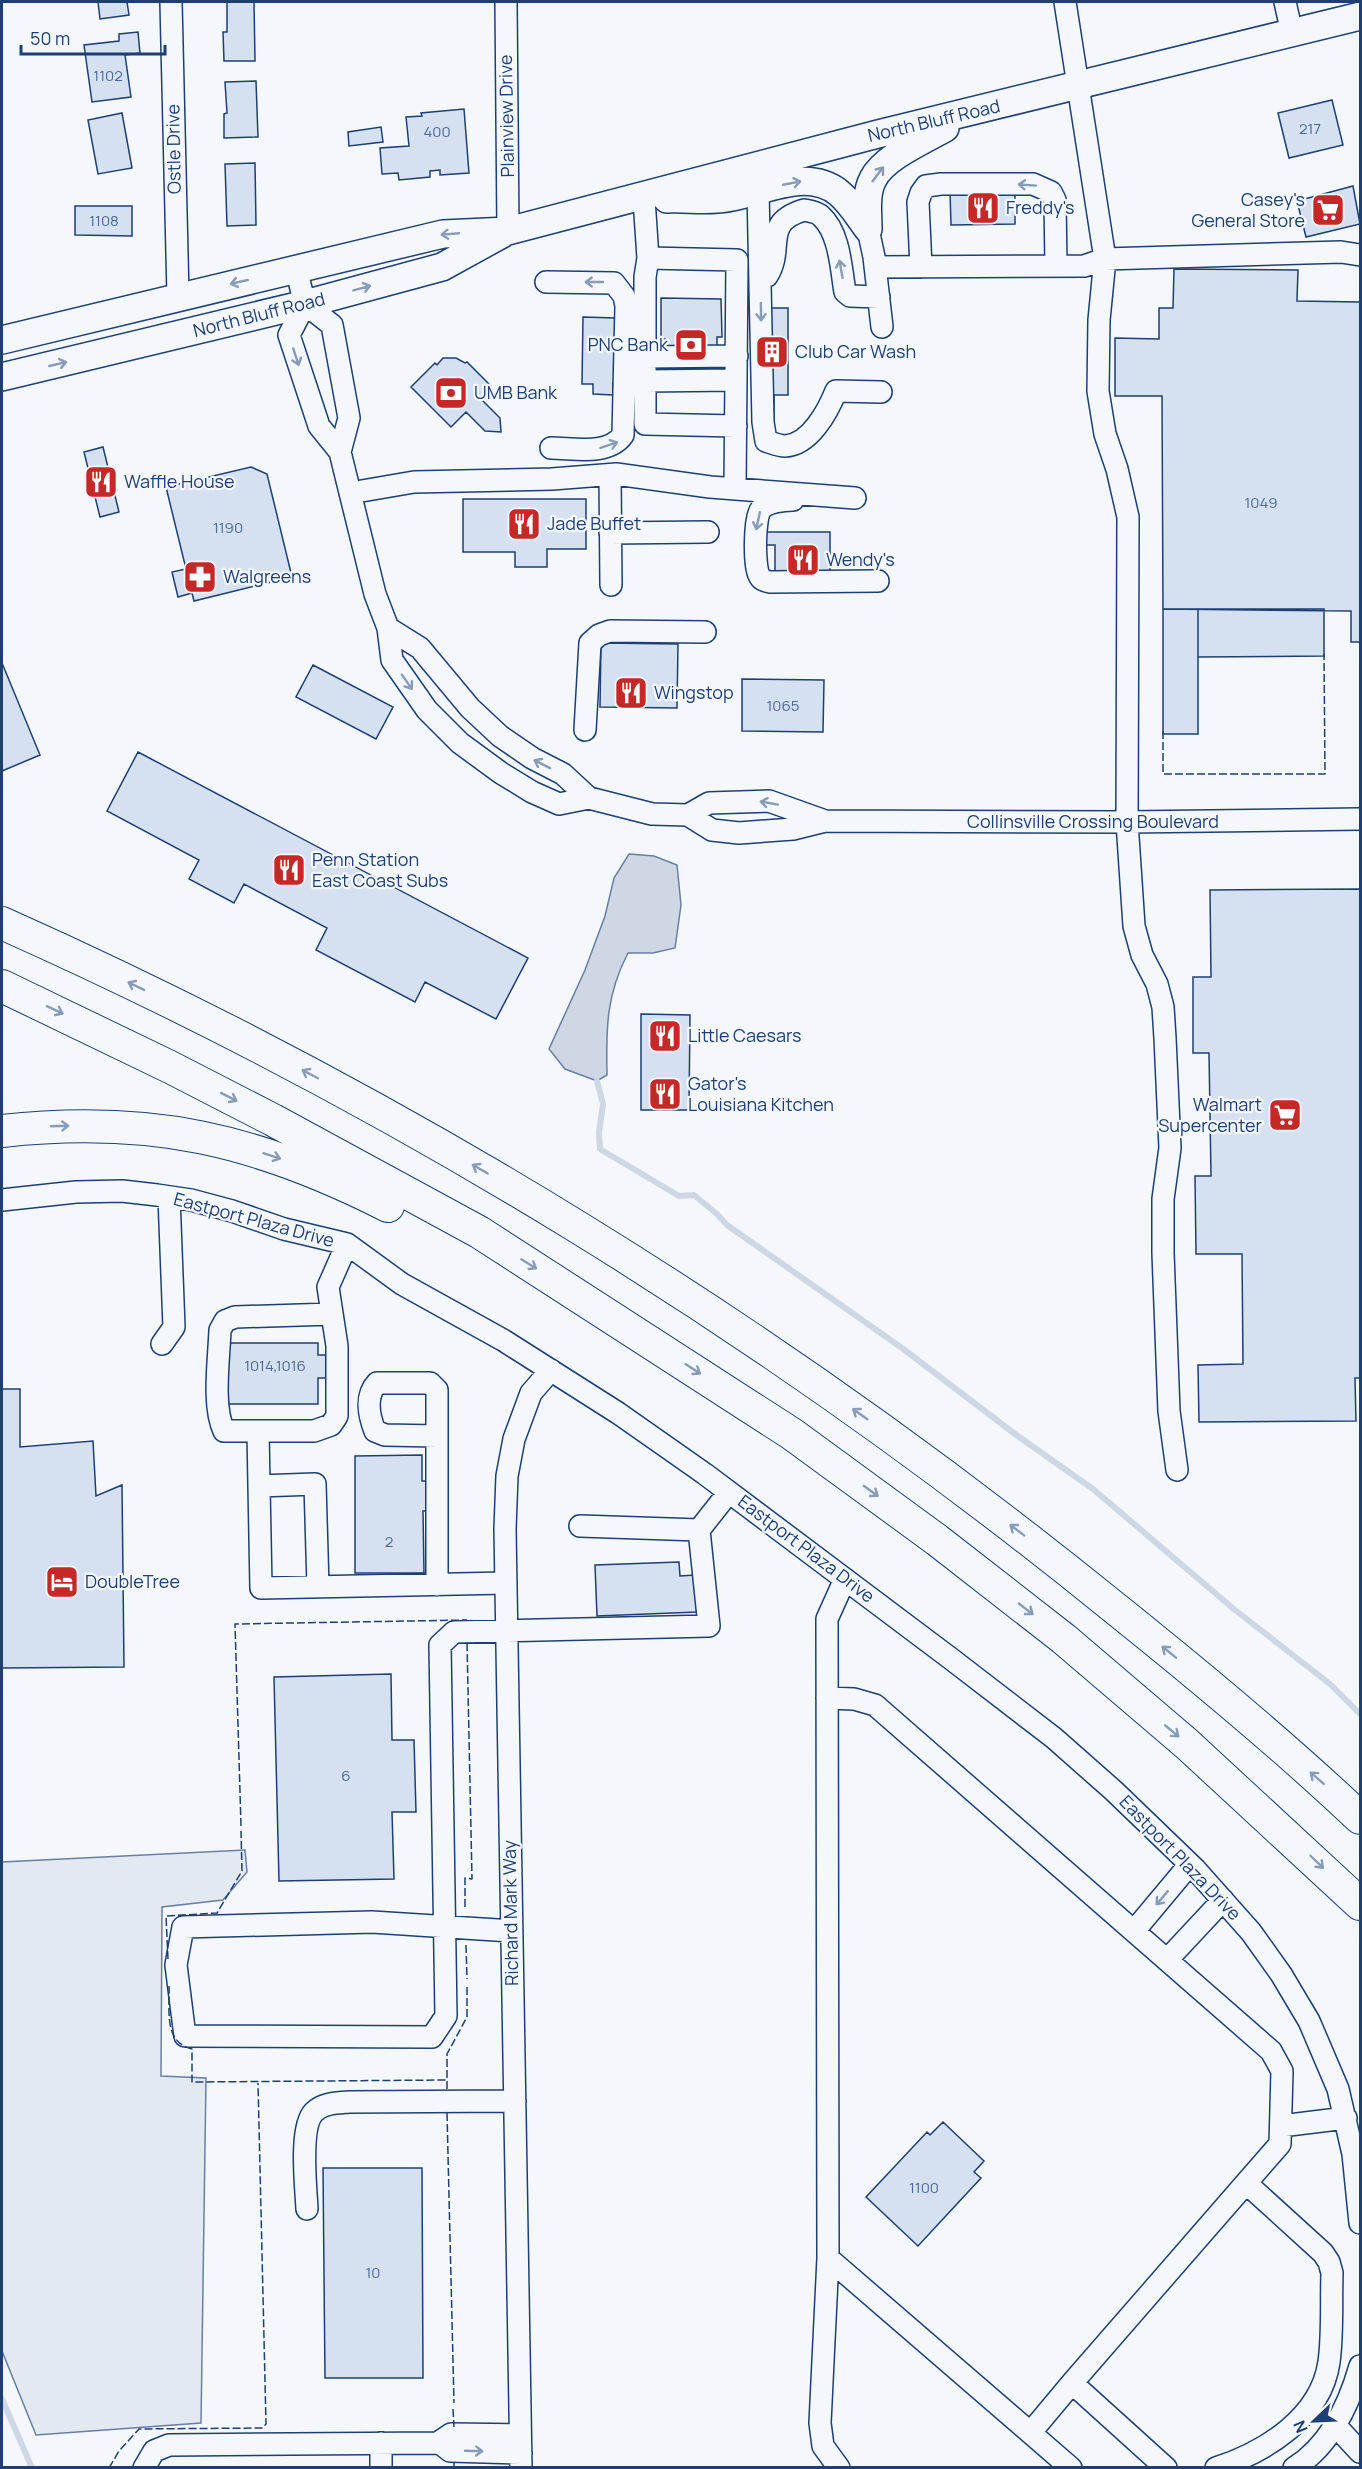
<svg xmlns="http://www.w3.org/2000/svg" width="1362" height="2469" font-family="Manrope,sans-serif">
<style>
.green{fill:#e3e9f0;stroke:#687fa3;stroke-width:1.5}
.water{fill:#cfd7e4;stroke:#687fa3;stroke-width:1.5}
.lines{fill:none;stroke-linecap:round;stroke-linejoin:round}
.stream{stroke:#cfd7e4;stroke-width:6}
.building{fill:#d5e0f0;stroke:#1d3f73;stroke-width:1.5}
.minor-casing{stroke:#1d3f73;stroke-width:24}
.major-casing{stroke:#1d3f73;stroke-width:30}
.highway-casing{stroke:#1d3f73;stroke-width:34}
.minor{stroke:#f4f7fb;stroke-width:21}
.major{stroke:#f4f7fb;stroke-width:27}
.highway{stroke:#f4f7fb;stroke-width:32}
.fence{stroke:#1d3f73;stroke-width:1.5;stroke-dasharray:8 3;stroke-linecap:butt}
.oneway{stroke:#889bb7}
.labels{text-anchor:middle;stroke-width:4.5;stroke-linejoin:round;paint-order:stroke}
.number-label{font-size:15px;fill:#4b6792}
.street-label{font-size:18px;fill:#1d3f73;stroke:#f4f7fb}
.poi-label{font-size:18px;fill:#1d3f73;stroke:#f4f7fb;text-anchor:start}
</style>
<rect width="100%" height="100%" fill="#f4f7fb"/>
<path class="green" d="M245 1850 247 1872 223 1900 162 1907 161 2076 206 2078 201 2423 36 2435 2 2351V1862Z"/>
<path class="water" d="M629 854 654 856 677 865 681 905 675 948 653 953H628C606 995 606 1029 607 1075L597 1081 565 1069 549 1049 585 970 605 916 614 878Z"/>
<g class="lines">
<path class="stream" d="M597 1081 603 1104 599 1132 600 1149 679 1196 694 1195 717 1214 727 1225 902 1348 1015 1434 1093 1489 1235 1610 1330 1684 1360 1714
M2 2399 32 2468"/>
</g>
<path class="building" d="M98 2H127L129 15 100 19Z
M227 2H254L255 61H224L223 32H227Z
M138 32 140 53 125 55 131 97 92 102 84 45 119 41V34Z
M256 81 258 137 224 138V114L227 113 225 82Z
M1332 100 1343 145 1289 158 1278 113Z
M464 109 469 173 440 175V170L430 171V177L399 180 398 173 382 174 380 148 409 146 406 117 422 116 421 113Z
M122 113 132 168 98 174 88 120Z
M381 127 383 142 349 146 348 132Z
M255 163 256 225 227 226 225 164Z
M1353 186 1360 224 1306 237 1297 201Z
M950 191H1015V224L951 225Z
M75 206H132V236L75 235Z
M1174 269 1298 270 1297 301 1360 302V642H1351V611L1163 609 1162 396H1115V338L1159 339V308H1173Z
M661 298 721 299 722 337H717V351H705V386H675V354H665V339H661Z
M756 308H788V395H774V422H756Z
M583 317 616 318 615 383H613V395L593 394V384H582Z
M443 358H456L465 363 467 362 491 386 480 398 500 418 501 432 485 431 466 412 451 427 411 387 435 363 437 365Z
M103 447 119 512 100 517 84 452Z
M251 467 267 474 292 577 194 601 192 593 178 597 172 572 186 569 166 487Z
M463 499H586V549H547V567H515V552H463Z
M765 532H830V575H775V545H765Z
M1163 609H1198V734H1163Z
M1198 609H1324V656L1198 657Z
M601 643 678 644 677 708 600 707Z
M2 663 40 755 2 771Z
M313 665 393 707 376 739 296 697Z
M742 679 824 680 823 732 742 731Z
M138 752 528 958 496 1019 425 982 415 1002 316 950 327 928 244 884 234 903 189 879 199 860 107 811Z
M1360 889V1378H1355L1356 1421 1199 1422 1198 1365 1243 1364 1242 1254H1196L1195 1176H1211L1209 1053H1193V977H1211L1210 890Z
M641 1014 690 1015 689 1110H641Z
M222 1343H318V1355H328L327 1378H318V1404H223Z
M2 1389H20V1447L93 1441 96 1496 122 1485 124 1667 2 1668Z
M422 1455V1481H427V1511H423L424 1573H355V1456Z
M679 1562 680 1576 695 1575 697 1612 597 1616 595 1565Z
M391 1674 392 1740H414L416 1812H392L394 1879 279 1881 274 1677Z
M943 2122 984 2161 974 2172 981 2178 918 2246 866 2197 927 2132 930 2135Z
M323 2168H422L423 2378H325Z"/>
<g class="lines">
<defs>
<path id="minor" d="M171 2 178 296
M506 2 508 231
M1065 2 1105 259 1099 320 1098 391 1105 434 1117 469 1128 517 1127 822 1134 926 1142 955 1157 984 1163 1007 1165 1038 1170 1148 1163 1199V1253L1169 1411 1177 1470
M1285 2 1292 33
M758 191 763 422 766 441C772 443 779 446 785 446 810 445 828 411 836 391L881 392
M644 199 648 258 737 260 735 489
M868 229 874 257 882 327
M648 258 645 277V424L736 426
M875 267 1084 266 1105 259 1341 252 1360 255
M921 267 918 202 921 193 926 186 941 184H1033L1051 192 1055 200 1056 266
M296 269 305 304 332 325 349 418 340 452
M767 276C785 248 761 223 804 210 809 211 817 212 821 216 840 233 841 269 845 292L850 296 879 297
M546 282 614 283 624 296 626 306 623 435C608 456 574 448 551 448
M305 304 289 335 319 426 340 452 375 594 388 628 392 660 427 710 460 743 501 773 532 792 559 804 589 798 652 814 688 815 712 830 739 833 793 829 825 821 1127 822 1360 819
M645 357 737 356
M644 381 736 380
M610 475 611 585
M350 493 414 482 552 479 616 474 710 487 855 498
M793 500C783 500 768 502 761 509 754 518 754 565 759 575 761 580 765 581 770 582L878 581
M610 533 708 532
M388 628 420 648 470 708 500 736 532 758 563 774 589 798
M585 730 590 643 599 635 610 631 705 632
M688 815 709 803 769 801 825 821
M2 1200 76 1192 122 1191 157 1195 191 1200 232 1211 284 1229 347 1244 402 1284 503 1340 618 1413 705 1474 950 1658 1054 1738 1114 1791 1195 1869 1251 1932 1281 1974 1309 2021 1338 2089 1353 2154 1360 2223
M331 1314 235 1317 225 1321 220 1330C219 1359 212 1406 224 1431H314L331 1425 337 1416V1346L328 1287 347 1244
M162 1344 174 1327 169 1197
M258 1431 259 1486
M437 1436 385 1435 375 1431C369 1416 365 1396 377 1383H430L437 1390V1585
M580 1526 699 1530 729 1492
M845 1579 827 1619 828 2258 1071 2468
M318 1587 315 1484 259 1486 261 1588 506 1583
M827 1698 854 1699 875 1705 1271 2051 1282 2071 1280 2144 1246 2183 1323 2253 1329 2262 1332 2273C1331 2302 1333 2333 1329 2362 1321 2418 1265 2452 1216 2468
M512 1931 372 1922 183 1927 176 1965 185 2036 432 2037 446 2016 440 1645 454 1632 709 1626 699 1530
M1134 1931 1190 1864
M1167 1960 1223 1900
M1281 2126 1346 2118
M307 2209C306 2188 299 2127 314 2112 323 2103 337 2103 349 2102L515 2101
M828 2258 820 2423 823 2446 839 2468
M1072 2383 1246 2183
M1335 2425 1360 2452
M1031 2432 1072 2383 1166 2468
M520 2435 451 2434 439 2442 450 2451 521 2453
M381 2443V2468
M144 2468 154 2451 169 2445 440 2443
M521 2468 505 1529 507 1476 514 1439 531 1393 551 1370
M1294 2468C1329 2446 1349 2405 1360 2366"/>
<path id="major" d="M667 199C688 198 712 202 732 197 767 190 808 168 839 193 851 203 859 217 868 229
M868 229C868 213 865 194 873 179 884 157 924 140 945 128
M2 340 443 234 508 231 878 134 1360 16
M2 377 305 304 442 267 502 234"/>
<path id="highway" d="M2 923C399 1100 773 1331 1111 1605 1196 1673 1281 1743 1360 1818
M2 986 170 1067 273 1120 479 1232 792 1434 937 1540 1064 1639 1187 1744 1360 1904
M2 1131C150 1115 256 1139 388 1206"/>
</defs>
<use href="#minor" class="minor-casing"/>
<use href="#major" class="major-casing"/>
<use href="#highway" class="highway-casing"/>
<use href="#minor" class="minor"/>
<use href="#major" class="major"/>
<use href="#highway" class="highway"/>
<path class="fence" d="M1163 731V774H1325L1324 654
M241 1826 235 1624 467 1620
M465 1907V1878L472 1879 467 1642
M466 1945 467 1979
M168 1959 166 1916 217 1913 242 1871 241 1831
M169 1986C170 2010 163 2042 192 2049V2082L447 2080
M447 2089V2054L467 2017V1985
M447 2113 454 2403
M453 2409 454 2427
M454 2462V2468
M109 2468 119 2451 139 2429 262 2428 266 2424 258 2083"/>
</g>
<defs><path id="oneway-shaft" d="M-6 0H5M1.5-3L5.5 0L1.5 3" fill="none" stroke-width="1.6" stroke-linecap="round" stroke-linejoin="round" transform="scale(1.5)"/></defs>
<g class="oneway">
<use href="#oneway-shaft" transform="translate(878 174) rotate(-53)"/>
<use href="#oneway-shaft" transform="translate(792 183) rotate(-11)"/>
<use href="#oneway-shaft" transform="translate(1027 185) rotate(-176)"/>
<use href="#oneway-shaft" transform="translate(450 234) rotate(175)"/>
<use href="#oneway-shaft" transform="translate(841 269) rotate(-100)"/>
<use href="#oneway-shaft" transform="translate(239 282) rotate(167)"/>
<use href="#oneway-shaft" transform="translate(594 282) rotate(180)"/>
<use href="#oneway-shaft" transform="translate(362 288) rotate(-15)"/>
<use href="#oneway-shaft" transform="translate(761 312) rotate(89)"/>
<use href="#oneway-shaft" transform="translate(296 357) rotate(72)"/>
<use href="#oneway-shaft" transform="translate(58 364) rotate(-13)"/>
<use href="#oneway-shaft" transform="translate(609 445) rotate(-18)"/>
<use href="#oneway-shaft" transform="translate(758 521) rotate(102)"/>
<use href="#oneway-shaft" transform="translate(407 682) rotate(55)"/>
<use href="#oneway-shaft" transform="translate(542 764) rotate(-153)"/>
<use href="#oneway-shaft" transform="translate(769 803) rotate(-170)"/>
<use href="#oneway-shaft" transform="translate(136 986) rotate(-154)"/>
<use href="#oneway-shaft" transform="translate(55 1010) rotate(25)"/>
<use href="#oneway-shaft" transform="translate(310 1074) rotate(-152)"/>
<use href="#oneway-shaft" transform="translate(229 1097) rotate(27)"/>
<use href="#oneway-shaft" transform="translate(60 1126) rotate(-2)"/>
<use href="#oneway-shaft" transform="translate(272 1156) rotate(18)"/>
<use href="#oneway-shaft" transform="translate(480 1169) rotate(-150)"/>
<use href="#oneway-shaft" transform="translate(529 1264) rotate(32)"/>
<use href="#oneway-shaft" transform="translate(693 1369) rotate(33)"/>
<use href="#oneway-shaft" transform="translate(860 1414) rotate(-145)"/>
<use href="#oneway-shaft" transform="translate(871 1491) rotate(36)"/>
<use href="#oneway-shaft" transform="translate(1017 1530) rotate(-143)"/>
<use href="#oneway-shaft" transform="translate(1026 1609) rotate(38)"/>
<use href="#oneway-shaft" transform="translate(1169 1652) rotate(-141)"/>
<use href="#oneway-shaft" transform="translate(1172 1731) rotate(40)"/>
<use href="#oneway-shaft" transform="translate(1317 1778) rotate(-139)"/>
<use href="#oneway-shaft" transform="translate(1317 1862) rotate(44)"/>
<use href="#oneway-shaft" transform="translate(1162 1898) rotate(130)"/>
<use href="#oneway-shaft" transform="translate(474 2451) rotate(2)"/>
</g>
<defs>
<symbol id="restaurant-square" viewBox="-11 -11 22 22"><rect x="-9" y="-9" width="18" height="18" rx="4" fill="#c62828" stroke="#f4f7fb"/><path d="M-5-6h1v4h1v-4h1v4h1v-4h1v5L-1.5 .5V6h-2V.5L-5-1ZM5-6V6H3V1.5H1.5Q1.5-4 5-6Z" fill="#fff"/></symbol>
<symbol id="supermarket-square" viewBox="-11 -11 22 22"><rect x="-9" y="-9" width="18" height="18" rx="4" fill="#c62828" stroke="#f4f7fb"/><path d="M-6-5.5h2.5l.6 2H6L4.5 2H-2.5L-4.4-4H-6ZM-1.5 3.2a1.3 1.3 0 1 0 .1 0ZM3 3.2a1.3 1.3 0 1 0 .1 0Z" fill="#fff"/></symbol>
<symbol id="bank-square" viewBox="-11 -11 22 22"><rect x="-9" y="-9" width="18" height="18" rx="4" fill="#c62828" stroke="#f4f7fb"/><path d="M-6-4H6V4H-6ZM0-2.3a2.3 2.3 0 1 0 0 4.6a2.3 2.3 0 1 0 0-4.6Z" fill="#fff"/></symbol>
<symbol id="building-square" viewBox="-11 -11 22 22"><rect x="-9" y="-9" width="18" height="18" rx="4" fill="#c62828" stroke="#f4f7fb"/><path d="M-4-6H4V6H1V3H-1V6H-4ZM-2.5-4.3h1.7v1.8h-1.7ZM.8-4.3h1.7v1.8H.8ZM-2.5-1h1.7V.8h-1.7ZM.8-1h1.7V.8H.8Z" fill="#fff"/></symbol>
<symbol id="pharmacy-square" viewBox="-11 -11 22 22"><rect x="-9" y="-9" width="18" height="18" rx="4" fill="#c62828" stroke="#f4f7fb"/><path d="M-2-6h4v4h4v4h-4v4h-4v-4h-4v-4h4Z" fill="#fff"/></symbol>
<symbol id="hotel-square" viewBox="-11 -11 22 22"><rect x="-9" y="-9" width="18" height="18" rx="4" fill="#c62828" stroke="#f4f7fb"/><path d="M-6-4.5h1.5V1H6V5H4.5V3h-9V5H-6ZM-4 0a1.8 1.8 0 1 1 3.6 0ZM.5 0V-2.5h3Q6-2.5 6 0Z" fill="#fff"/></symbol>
</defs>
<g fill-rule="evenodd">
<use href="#restaurant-square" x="964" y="189" width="38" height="38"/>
<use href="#supermarket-square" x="1309" y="191" width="38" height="38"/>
<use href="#bank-square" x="672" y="326" width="38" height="38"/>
<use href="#building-square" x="753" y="333" width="38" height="38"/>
<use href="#bank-square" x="432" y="374" width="38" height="38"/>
<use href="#restaurant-square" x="82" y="463" width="38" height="38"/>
<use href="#restaurant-square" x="505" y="505" width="38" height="38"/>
<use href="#restaurant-square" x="784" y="541" width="38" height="38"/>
<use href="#pharmacy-square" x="181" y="558" width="38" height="38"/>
<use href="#restaurant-square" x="612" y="674" width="38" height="38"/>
<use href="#restaurant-square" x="270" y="851" width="38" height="38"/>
<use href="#restaurant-square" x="646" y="1017" width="38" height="38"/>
<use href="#restaurant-square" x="646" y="1075" width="38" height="38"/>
<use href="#supermarket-square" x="1266" y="1096" width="38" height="38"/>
<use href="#hotel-square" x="43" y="1563" width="38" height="38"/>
</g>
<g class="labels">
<g class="number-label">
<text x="108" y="81">1102</text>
<text x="1310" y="134">217</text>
<text x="437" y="137">400</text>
<text x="104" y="226">1108</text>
<text x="1261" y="508">1049</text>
<text x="228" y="533">1190</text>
<text x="783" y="711">1065</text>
<text x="275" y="1371">1014,1016</text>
<text x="389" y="1547">2</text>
<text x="346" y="1781">6</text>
<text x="924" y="2193">1100</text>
<text x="373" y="2278">10</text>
</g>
<g class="street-label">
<text transform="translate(507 116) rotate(-91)" y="6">Plainview Drive</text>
<text transform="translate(934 121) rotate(-13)" y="6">North Bluff Road</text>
<text transform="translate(174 149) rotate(-91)" y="6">Ostle Drive</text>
<text transform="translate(259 315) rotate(-14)" y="6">North Bluff Road</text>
<text x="1093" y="828">Collinsville Crossing Boulevard</text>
<text transform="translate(254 1220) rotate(15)" y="6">Eastport Plaza Drive</text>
<text transform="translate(806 1549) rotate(37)" y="6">Eastport Plaza Drive</text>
<text transform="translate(1180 1858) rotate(46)" y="6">Eastport Plaza Drive</text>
<text transform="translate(511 1913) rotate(-91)" y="6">Richard Mark Way</text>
</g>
<g class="poi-label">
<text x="1305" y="206" text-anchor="end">Casey's<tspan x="1305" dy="21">General Store</tspan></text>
<text x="1006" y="214">Freddy's</text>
<text x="668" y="351" text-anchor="end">PNC Bank</text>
<text x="795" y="358">Club Car Wash</text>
<text x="474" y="399">UMB Bank</text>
<text x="124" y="488">Waffle House</text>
<text x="547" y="530">Jade Buffet</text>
<text x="826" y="566">Wendy's</text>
<text x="223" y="583">Walgreens</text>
<text x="654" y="699">Wingstop</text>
<text x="312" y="866">Penn Station<tspan x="312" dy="21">East Coast Subs</tspan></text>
<text x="688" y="1042">Little Caesars</text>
<text x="688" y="1090">Gator's<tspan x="688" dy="21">Louisiana Kitchen</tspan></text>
<text x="1262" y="1111" text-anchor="end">Walmart<tspan x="1262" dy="21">Supercenter</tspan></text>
<text x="85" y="1588">DoubleTree</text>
</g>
</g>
<rect width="1362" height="2469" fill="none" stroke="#1d3f73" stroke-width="6"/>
<g transform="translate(1314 2421) rotate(247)" stroke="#f4f7fb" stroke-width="4.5" paint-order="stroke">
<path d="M0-4.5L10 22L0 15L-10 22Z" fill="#1d3f73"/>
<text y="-9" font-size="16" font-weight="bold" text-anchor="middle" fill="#1d3f73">N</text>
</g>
<path d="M21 45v9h144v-9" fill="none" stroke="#1d3f73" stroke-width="3"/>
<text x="30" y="45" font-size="18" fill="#1d3f73" stroke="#f4f7fb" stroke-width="4.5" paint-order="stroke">50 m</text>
</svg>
